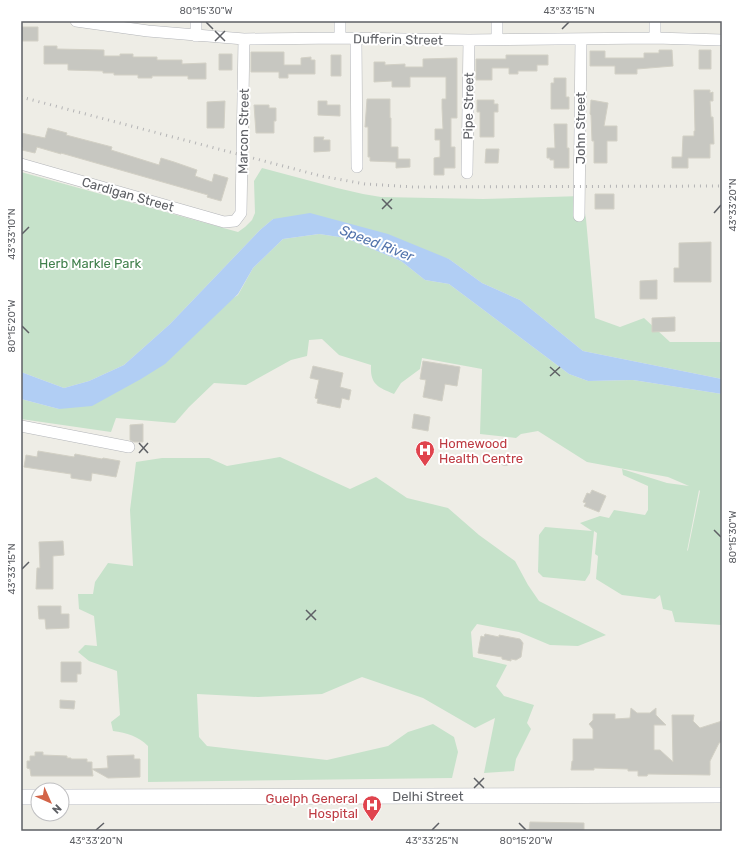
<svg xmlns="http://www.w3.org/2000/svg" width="743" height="852" font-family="Rubik,sans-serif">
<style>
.green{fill:#c6e2ca;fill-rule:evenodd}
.water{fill:#b1cef4}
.building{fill:#c7c7c1;stroke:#d2d0c5}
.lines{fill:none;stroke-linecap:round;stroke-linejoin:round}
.street-casing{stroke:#b3b5b9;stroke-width:12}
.secondary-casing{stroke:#b5b7bc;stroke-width:16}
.street{stroke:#fff;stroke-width:11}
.secondary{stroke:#fff;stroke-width:15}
.rail{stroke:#b4b4b5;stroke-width:3;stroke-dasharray:1 5;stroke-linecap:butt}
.ticks{fill:none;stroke:#5e6065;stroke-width:1.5}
.labels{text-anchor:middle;stroke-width:4;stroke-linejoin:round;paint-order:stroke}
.street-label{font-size:13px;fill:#5e6065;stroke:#fff}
.park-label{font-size:13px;fill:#41804c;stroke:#fff}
.health-label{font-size:13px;fill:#be3a42;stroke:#fff;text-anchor:start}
.water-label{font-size:14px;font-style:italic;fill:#5374ac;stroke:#fff}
.neatline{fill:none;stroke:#5e6065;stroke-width:1.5}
.ticks-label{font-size:10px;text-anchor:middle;fill:#5e6065}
</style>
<rect width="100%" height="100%" fill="#eeede6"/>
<path class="green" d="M262 168 337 188 363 194 381 197 483 199 582 196 586 219 595 318 620 327 644 318 670 342H722V379L583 351 520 300 482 283 449 259 273 219 260 230 170 324 124 365 89 381 64 388 21 372V172L238 232 245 227 252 220 255 213 254 181Z
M319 234 346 238 401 261 425 280 449 284 569 374 588 381 633 380 722 394V625L675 622 672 611 663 609 660 595 655 599 622 595 596 579 598 556 595 554 597 533 594 531 590 573 585 581 543 577 538 572 539 535 545 527 592 531 580 523 600 516 609 518 614 510 645 515 648 510V486L623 475 622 469 667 483 689 486 668 477 587 462 538 431 521 434 516 438 480 434 482 369 422 358 420 369 401 383 394 394C377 387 370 384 371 365L339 355 322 339 309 340 307 356 291 360 246 385 214 383 189 407 175 423 116 418 111 432 21 419V399L59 409 238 295 253 268 283 239ZM699 490 700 491 688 550 687 551Z
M280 457 350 489 376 477 407 498 448 508 479 535 515 561 528 585 539 601 606 635 578 646 550 645 519 632 477 624 471 632 473 657 507 665 496 686 504 696 534 705 527 723 531 729 516 759 514 771 484 773 495 718 475 728 423 698 362 677 322 694 258 697 197 694 199 737 207 746 327 760 388 746 408 732 433 724 454 737 458 752 452 778 148 782V746C138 736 127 733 113 731L111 722 120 715 117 671 89 661 78 652 85 645 97 646 94 616 79 609 78 594H93L95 582 108 563 133 566 130 510 136 462 162 458H209L227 466Z"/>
<path class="water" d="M310 213 388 234 449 259 482 283 520 300 583 351 722 379V394L633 380 588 381 569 374 449 284 425 280 401 261 346 238 319 234 283 239 253 268 238 294 165 364 141 379 92 406 59 409 21 399V372L64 388 89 381 124 365 170 324 260 230 273 219Z"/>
<path class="building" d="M21 27H38V41H21Z
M44 46H57V49L104 50V56H120V54H133V57H157V60H182V64L206 63V79H188V76H152V78H138V75H114V73H103V71L68 70V64H44Z
M659 50H672L673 66 637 69V74H615V66H590V51H605V58H644V53H659Z
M699 50H711V69H699Z
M251 52H284V65H301V58L311 57V60H315V74H288V78H279V72H251Z
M219 54H232V70H219Z
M331 55H341V76H331Z
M506 55H548V65H537V71H518V74H509V68H492V80H476V59H506Z
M457 58V118H451V147H455V168H444V175H434V158L440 157V140H435V129H443L442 108V99H446V77H410V87H392V81L374 82V62H385V65L405 64V67H423V59Z
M554 78H566V97H569V109H551V83H554Z
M694 90H710V93L713 92V101H710L711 117H713L714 144H710V158H688V168H672V157H682L683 136H694V131H695Z
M367 99H390V118H391V147H398V159H410V167L396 168V162L370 161V157H368V127H365Z
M477 100H494V104H498V112H494V137H480V112H477Z
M591 100 608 103 604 126H617V141H607V163H594V141H592L591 115 590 114Z
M225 101 224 128H207V102Z
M318 101H327V105H340V116L318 115Z
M254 105H269V108H276V121H274V133H256Z
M554 124H567V148H569V168H554V160H550V158H547V148H555Z
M48 128 67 133 66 135 112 147 111 150 159 165 161 158 174 162 197 170 195 176 212 182 214 174 228 178 221 201 207 197 208 195 61 153V154L37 147 35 153 22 150 23 148 21 147V133L45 138Z
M314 137H324L323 140H330V151L314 152Z
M486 149H499L498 163H485Z
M595 194H614V209H595Z
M711 242V282H674V268H679V243Z
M657 280V299H640V281Z
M675 317V331L652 332V318Z
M423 361 460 367 457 386 445 384 442 401 423 397 426 380 420 379Z
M313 366 343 373 340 387 351 390 349 400 342 398 340 408 317 403 318 399 315 398 319 380 310 378Z
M414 414 430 417 428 431 412 428Z
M143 424V442H134L130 440V425Z
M38 451 74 457 75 454 102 459 103 458 120 461 116 477 92 473 91 481 71 478V474L24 467 26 455 37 457Z
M499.5 460a5.5 5.5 0 1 1 11 0a5.5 5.5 0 1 1-11 0Z
M592 490 606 496 599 512 584 506 586 503 583 502 587 493 590 494Z
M63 541 64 555 53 556V589H36L37 568H40L39 542Z
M38 606H61V614H69V628L46 629 45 619H39Z
M485 634 499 637V635L520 639 523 643 521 657 516 660 511 659V661L502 659V657L478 653 481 636 484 637Z
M61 662H81V674H77V682H61Z
M60 700 75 701 74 709 60 708Z
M631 708 637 713H650L656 708V715L666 725H654V750H660L673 762 672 715H694L693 721 700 728 722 721V742L719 743 710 761V775L648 774 647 776H638V771H628V769L594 768V770H571L572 761H573V739H593V729L589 724 593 720V714H615V719L630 718Z
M35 752H43V755L67 756V758H71V759H87V762H92V769L108 768 107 756 134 755V759H140V777L108 778 92 769 93 776H31L30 769 27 768V761H30V756H35Z
M530 822 584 823V831H529Z"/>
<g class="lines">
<defs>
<path id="street" d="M76 21 148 31 244 39 340 38 469 40 655 38 722 40
M196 21V36
M655 21V38
M340 38V21
M356 39 357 167
M497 39V21
M21 164 224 222 235 221 241 213 244 39
M467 173 469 40
M579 216 581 39
M21 426 129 447"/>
<g id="secondary">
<path d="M21 797H38"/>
<path id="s1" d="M62 797 722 795"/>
</g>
</defs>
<use href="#street" class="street-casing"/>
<use href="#secondary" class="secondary-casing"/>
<use href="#street" class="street"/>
<use href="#secondary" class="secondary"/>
<path class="rail" d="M21 97 321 176 365 184 414 187 722 186"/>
</g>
<path class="ticks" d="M206 22 213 29M562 29 569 22M215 31 225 41M215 41 225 31M382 199 392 209M382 209 392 199M714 213 721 205M22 234 29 227M22 326 29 333M550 367 560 376M550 376 560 367M139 443 148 453M139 453 148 443M714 530 721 537M22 569 29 562M306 610 316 620M306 620 316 610M474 778 484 788M474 788 484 778M519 823 526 830M96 830 104 823M432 830 439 823"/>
<defs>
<symbol id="hospital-pin" viewBox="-11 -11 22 30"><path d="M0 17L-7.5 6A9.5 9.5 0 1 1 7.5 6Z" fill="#e0444e" stroke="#fff"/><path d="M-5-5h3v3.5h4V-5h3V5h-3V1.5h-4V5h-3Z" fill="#fff"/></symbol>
</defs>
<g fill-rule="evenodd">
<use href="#hospital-pin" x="414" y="439" width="22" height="30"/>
<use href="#hospital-pin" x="361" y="794" width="22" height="30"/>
</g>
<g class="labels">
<g class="street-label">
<text transform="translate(398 39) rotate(1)" y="5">Dufferin Street</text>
<text transform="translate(468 106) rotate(-89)" y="5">Pipe Street</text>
<text transform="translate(580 128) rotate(-90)" y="5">John Street</text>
<text transform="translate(243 131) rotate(-89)" y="5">Marcon Street</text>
<text transform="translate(128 194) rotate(16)" y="5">Cardigan Street</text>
<text dy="5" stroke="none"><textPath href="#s1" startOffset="366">Delhi Street</textPath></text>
</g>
<g class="park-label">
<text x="90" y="268">Herb Markle Park</text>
</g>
<g class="health-label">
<text x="439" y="448">Homewood<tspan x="439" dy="15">Health Centre</tspan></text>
<text x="358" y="803" text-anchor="end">Guelph General<tspan x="358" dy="15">Hospital</tspan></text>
</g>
<g class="water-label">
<text transform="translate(377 243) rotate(21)" y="5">Speed River</text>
</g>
</g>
<rect width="743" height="852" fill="none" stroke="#ffffff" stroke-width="44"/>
<g transform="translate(50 802) rotate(135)"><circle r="19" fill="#ffffff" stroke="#bfbfc1"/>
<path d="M0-3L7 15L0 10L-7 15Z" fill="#d36448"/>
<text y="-6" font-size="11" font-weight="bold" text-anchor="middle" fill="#5e6065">N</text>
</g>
<rect x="22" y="22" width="699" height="808" class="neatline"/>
<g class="ticks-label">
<text x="206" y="14">80°15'30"W</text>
<text x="569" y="14">43°33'15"N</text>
<text transform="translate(732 205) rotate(-90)" y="4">43°33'20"N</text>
<text transform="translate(11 234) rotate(-90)" y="4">43°33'10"N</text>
<text transform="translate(11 326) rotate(-90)" y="4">80°15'20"W</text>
<text transform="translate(732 537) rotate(-90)" y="4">80°15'30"W</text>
<text transform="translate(11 569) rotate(-90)" y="4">43°33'15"N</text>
<text x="96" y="844">43°33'20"N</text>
<text x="432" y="844">43°33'25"N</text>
<text x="526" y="844">80°15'20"W</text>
</g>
</svg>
